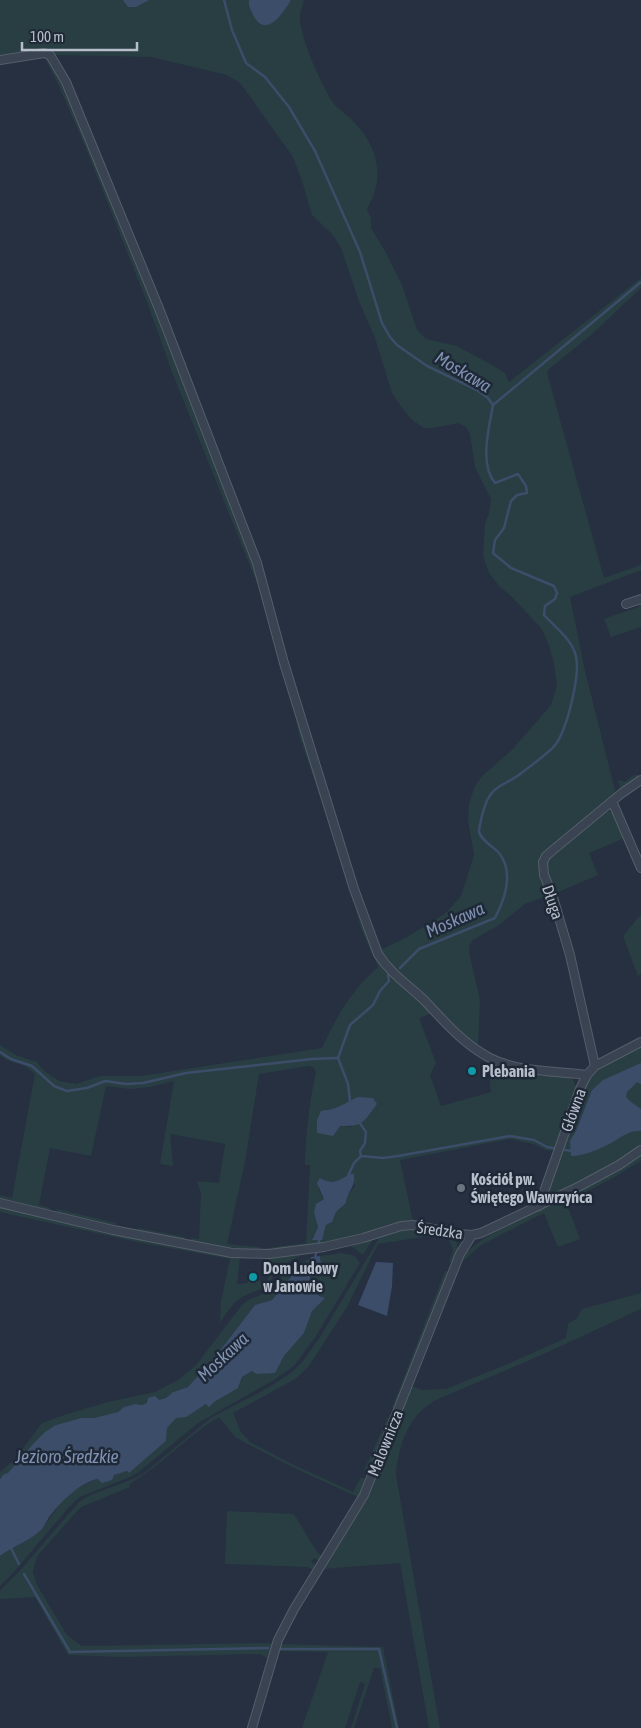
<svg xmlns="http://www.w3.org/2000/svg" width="641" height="1728" font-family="'Asap Condensed',sans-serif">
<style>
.green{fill:#283e42;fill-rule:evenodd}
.water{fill:#3c4d6a}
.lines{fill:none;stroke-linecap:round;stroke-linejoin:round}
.stream{stroke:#3c4d6a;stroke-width:2.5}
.street-casing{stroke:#555e6b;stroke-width:10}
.street{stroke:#3a4351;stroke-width:8}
.culture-dot{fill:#0f9aa8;stroke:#1f2836;stroke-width:2}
.worship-dot{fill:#6b7280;stroke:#1f2836;stroke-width:2}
.labels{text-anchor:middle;stroke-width:5;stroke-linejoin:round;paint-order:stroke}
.street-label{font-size:16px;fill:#b7becb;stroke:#1f2836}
.poi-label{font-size:16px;font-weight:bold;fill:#b7becb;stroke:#1f2836;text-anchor:start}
.water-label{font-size:18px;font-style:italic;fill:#7f92b2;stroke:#1f2836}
</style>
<rect width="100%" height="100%" fill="#263041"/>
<path class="green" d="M0 0H304C303 6 299 13 300 19 300 37 323 89 334 104 340 111 348 115 354 122 379 148 385 179 367 209L371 218V228L386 253 402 285 417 330 426 339 457 346 494 366 505 373 509 382 641 278V288L591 335 549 369 547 373 604 578 641 565V570L570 597 585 671 616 794 542 854C535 868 544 883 549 895L525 904 499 925 473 940 469 946V952L480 1000 478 1047 456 1031 385 961 378 951 407 937 446 913 461 896 474 855 468 820 469 804 475 786 482 776 512 750 551 705 557 686 554 664 549 645 541 628 512 597 499 586 489 573 483 556 485 524 489 513 491 499 475 467 470 434 466 427 458 423 433 428H424L412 420 400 405 392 393 375 338 359 301 341 248 333 235 312 215 302 181 293 157 241 84 227 75 151 57 55 55 44 52 0 59Z
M44 56 52 58 140 270 254 563 372 946 432 1013 419 1018 436 1063 430 1075 441 1106 491 1092 488 1060 571 1077 576 1086V1091L556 1151 546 1150 533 1144 510 1139 400 1160 413 1221 392 1223 351 1238 333 1242 267 1251V1248L306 1243 310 1165H305C306 1133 309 1103 316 1072L314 1068 309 1066 259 1074 245 1162 227 1244 260 1247 258 1251 191 1242V1238L199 1239 201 1193 197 1181 219 1183 225 1144 170 1134 173 1166 160 1164 174 1081 150 1087 130 1089 106 1086 91 1156 50 1148 39 1205 50 1208 49 1210 0 1199V1195L12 1198 35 1074 25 1066 7 1060 0 1055V1045L18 1056 37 1062 43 1070 59 1081 76 1084 100 1076H141L322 1048C339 1012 349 994 378 967L362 931 340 855 300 738 293 706 261 593 172 372 147 302 85 146 59 86ZM327 1109H337L352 1127 340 1126 325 1134 317 1133V1120ZM350 1174 355 1186 347 1196 346 1203 336 1212 332 1222 326 1225 322 1240 312 1238 318 1227 314 1213 320 1201 324 1199 319 1190 320 1178C333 1185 338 1181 350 1174Z
M641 602V627L611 637 604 619 638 607Z
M638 774 639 778 623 788 620 787 618 780 625 782 632 776Z
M610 811 615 814 625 838 589 853 598 875 554 894C548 880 543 867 552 854L604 812Z
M641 914V974L638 976 623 936Z
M641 1046V1146C613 1165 584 1181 553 1195L549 1194 548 1190 581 1093 590 1077 599 1068Z
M641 1154V1161L611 1179 566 1202 580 1239 558 1247 544 1213 481 1245 463 1261 461 1259C478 1234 539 1211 567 1196 593 1184 617 1170 641 1154Z
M0 1207 143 1240 240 1256 237 1284 248 1283V1279L267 1282 269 1274H273C271 1292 247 1290 237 1301 230 1307 225 1315 220 1323L221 1301 230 1259 142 1243 4 1213 0 1212Z
M57 1209 116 1223 114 1227 57 1213Z
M138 1228 185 1237 184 1241 137 1232Z
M410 1228 450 1236C462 1243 457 1252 452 1262H449L453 1250 448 1239 429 1236 378 1244 347 1307 309 1366 297 1378 233 1413 241 1432 250 1442 292 1464 353 1492 361 1477 368 1480 360 1498 290 1466 248 1444 235 1437 219 1417C186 1436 162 1466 129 1484L130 1487 81 1507 38 1555 35 1562 33 1572 37 1585 67 1635 82 1646 275 1643 269 1659 260 1654 119 1657 68 1655 35 1597 0 1599V1591L24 1566 79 1502C96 1490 123 1485 143 1474L212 1417 266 1389 292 1372 303 1361 320 1337 381 1235Z
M371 1238 373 1239 363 1255 351 1246Z
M302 1253V1255C290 1260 281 1269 269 1271V1257Z
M342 1253 355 1256 360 1263 316 1336 294 1366 274 1380 198 1423 140 1471 130 1477 80 1497 69 1507 13 1573 0 1586V1556C13 1546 29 1541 41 1529 48 1522 55 1510 62 1501 80 1482 103 1477 127 1471L129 1473 166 1441 167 1428 176 1417C189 1417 194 1410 205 1405 216 1399 227 1394 238 1388L242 1377 252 1371 256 1374 275 1372 284 1356 304 1333 312 1311 324 1298C303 1287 304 1276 321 1260L320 1256Z
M311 1258 307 1267 294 1273 272 1300 255 1305 215 1357 188 1387 173 1392 166 1398 142 1405 135 1404 124 1407 118 1412 94 1418H81L56 1425 8 1473 4 1474 0 1479V1472L16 1458 42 1423 64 1415 108 1402 155 1392 178 1380 197 1364 242 1305 248 1300 268 1292 288 1269Z
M445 1271 449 1272 395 1409 392 1408Z
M641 1293V1309L537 1357 438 1399C410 1413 398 1444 396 1475L440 1728H429L400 1563 323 1569 368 1495 412 1386 422 1390 446 1389 510 1363 566 1338 568 1324 577 1318 582 1309Z
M388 1417 392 1418 371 1474 364 1470Z
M227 1511 294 1514 317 1552 322 1557 320 1561 314 1558 311 1562 317 1566 313 1570 308 1567 225 1564Z
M281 1644 383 1647 399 1728H392L380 1668H374L354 1728H351L365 1684 360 1682 345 1728H302L328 1652 278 1651Z"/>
<path class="water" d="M123 0H149L136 7H128Z
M249 0H291C283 13 266 40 253 15 251 10 248 6 249 0Z
M641 1063V1084L637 1082 627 1092 626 1097 631 1102 641 1109V1131C627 1130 621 1138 609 1144 597 1150 584 1156 571 1156L570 1141 576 1131 592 1090 603 1080Z
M358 1097 373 1098 377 1104C364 1121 364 1127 340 1126L333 1136 317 1133V1120L321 1111C326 1109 333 1110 338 1107 346 1104 350 1100 358 1097Z
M350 1174H354C355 1190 348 1189 346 1203L336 1212 332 1222 326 1225 322 1240H312L318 1227 314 1213 316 1204 324 1199 317 1183 320 1178C333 1185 338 1181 350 1174Z
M320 1256 321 1264H317C308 1282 301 1289 325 1298L312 1311 304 1333 284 1356 275 1373 256 1374 252 1371 242 1377 238 1388 214 1402 209 1407 206 1404 186 1417 176 1418 167 1428 166 1441 129 1473 127 1471 114 1475 112 1480 102 1483 98 1479C80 1482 58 1504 48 1519 46 1522 44 1526 42 1529 30 1541 13 1546 0 1556V1479L4 1474 8 1473 34 1443 45 1432 56 1425 81 1418H94L118 1412 124 1407 135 1404 142 1405 147 1403 148 1398 155 1396 159 1400 166 1398 173 1392 188 1387 215 1357 255 1305 272 1300 294 1273 307 1267 311 1257Z
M376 1262 393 1263 392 1286 387 1316 358 1305Z"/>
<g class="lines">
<path class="stream" d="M224 0 232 30 246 63 265 77 289 107 315 151 360 252 382 323 390 337 397 345 427 366 477 390 488 398 493 405C489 428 479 464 495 483L518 474 526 486 527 493 517 495 511 501 504 528 495 540 493 553 511 568 554 586 557 593 555 599 545 606 544 615C555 627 570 638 575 653 582 672 567 728 556 744 551 751 532 765 524 771 504 788 491 782 483 812 482 815 479 829 479 831 480 840 494 847 499 853 514 872 505 899 495 918L419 949 400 968
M493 405 641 282
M0 1052 11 1059 32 1066 54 1086 67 1091 87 1088 105 1081 126 1084 143 1083 186 1073 312 1059 337 1058
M350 1101 348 1084 338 1058 350 1025 373 1005 380 991 389 981 388 975
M565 1150 572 1151
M361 1156 383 1158 398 1156 510 1136 534 1140 547 1147 553 1148
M348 1176 354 1163 361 1156 360 1151 365 1143 366 1132 359 1122
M315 1258 320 1237
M11 1548 19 1564
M24 1574 70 1652 268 1648
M281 1649H379L397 1728"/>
<defs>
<path id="street" d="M0 60 44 53 50 55 66 82 160 311 257 563 284 663 354 889 378 954C390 973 408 985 424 1000 444 1021 463 1044 490 1058 517 1072 557 1071 587 1075
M626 604 641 599
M612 801 641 868
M595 1066 570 955 552 894 544 875 543 862 546 856 553 850 622 793 641 780
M0 1203 113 1230 232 1253 269 1254 324 1247 363 1238 401 1226 413 1225 458 1234 472 1235 481 1233 580 1186 619 1165 641 1150
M539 1206 580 1089 587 1075 595 1066 641 1042
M252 1728 278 1640 294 1609 364 1495 460 1254 472 1235"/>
</defs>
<use href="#street" class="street-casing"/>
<use href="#street" class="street"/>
</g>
<g class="culture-dot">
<circle cx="472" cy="1071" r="5"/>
<circle cx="253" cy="1277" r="5"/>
</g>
<circle class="worship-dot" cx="461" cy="1188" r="5"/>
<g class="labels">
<g class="street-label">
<text transform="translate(553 902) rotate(71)" y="6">Długa</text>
<text transform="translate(573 1110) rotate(-70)" y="6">Główna</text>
<text transform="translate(440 1230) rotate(8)" y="6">Średzka</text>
<text transform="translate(385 1443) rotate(-68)" y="6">Malownicza</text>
</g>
<g class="poi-label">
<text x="482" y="1077">Plebania</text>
<text x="471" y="1185">Kościół pw.<tspan x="471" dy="18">Świętego Wawrzyńca</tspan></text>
<text x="263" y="1274">Dom Ludowy<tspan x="263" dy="18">w Janowie</tspan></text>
</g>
<g class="water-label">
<text transform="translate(463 372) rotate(31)" y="6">Moskawa</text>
<text transform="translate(455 920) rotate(-24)" y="6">Moskawa</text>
<text transform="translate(223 1357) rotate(-43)" y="6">Moskawa</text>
<text x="67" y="1463">Jezioro Średzkie</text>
</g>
</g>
<path d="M22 42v8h115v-8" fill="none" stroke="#b7becb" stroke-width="2.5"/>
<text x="30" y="42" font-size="15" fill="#b7becb" stroke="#1f2836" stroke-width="4" paint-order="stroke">100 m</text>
</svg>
